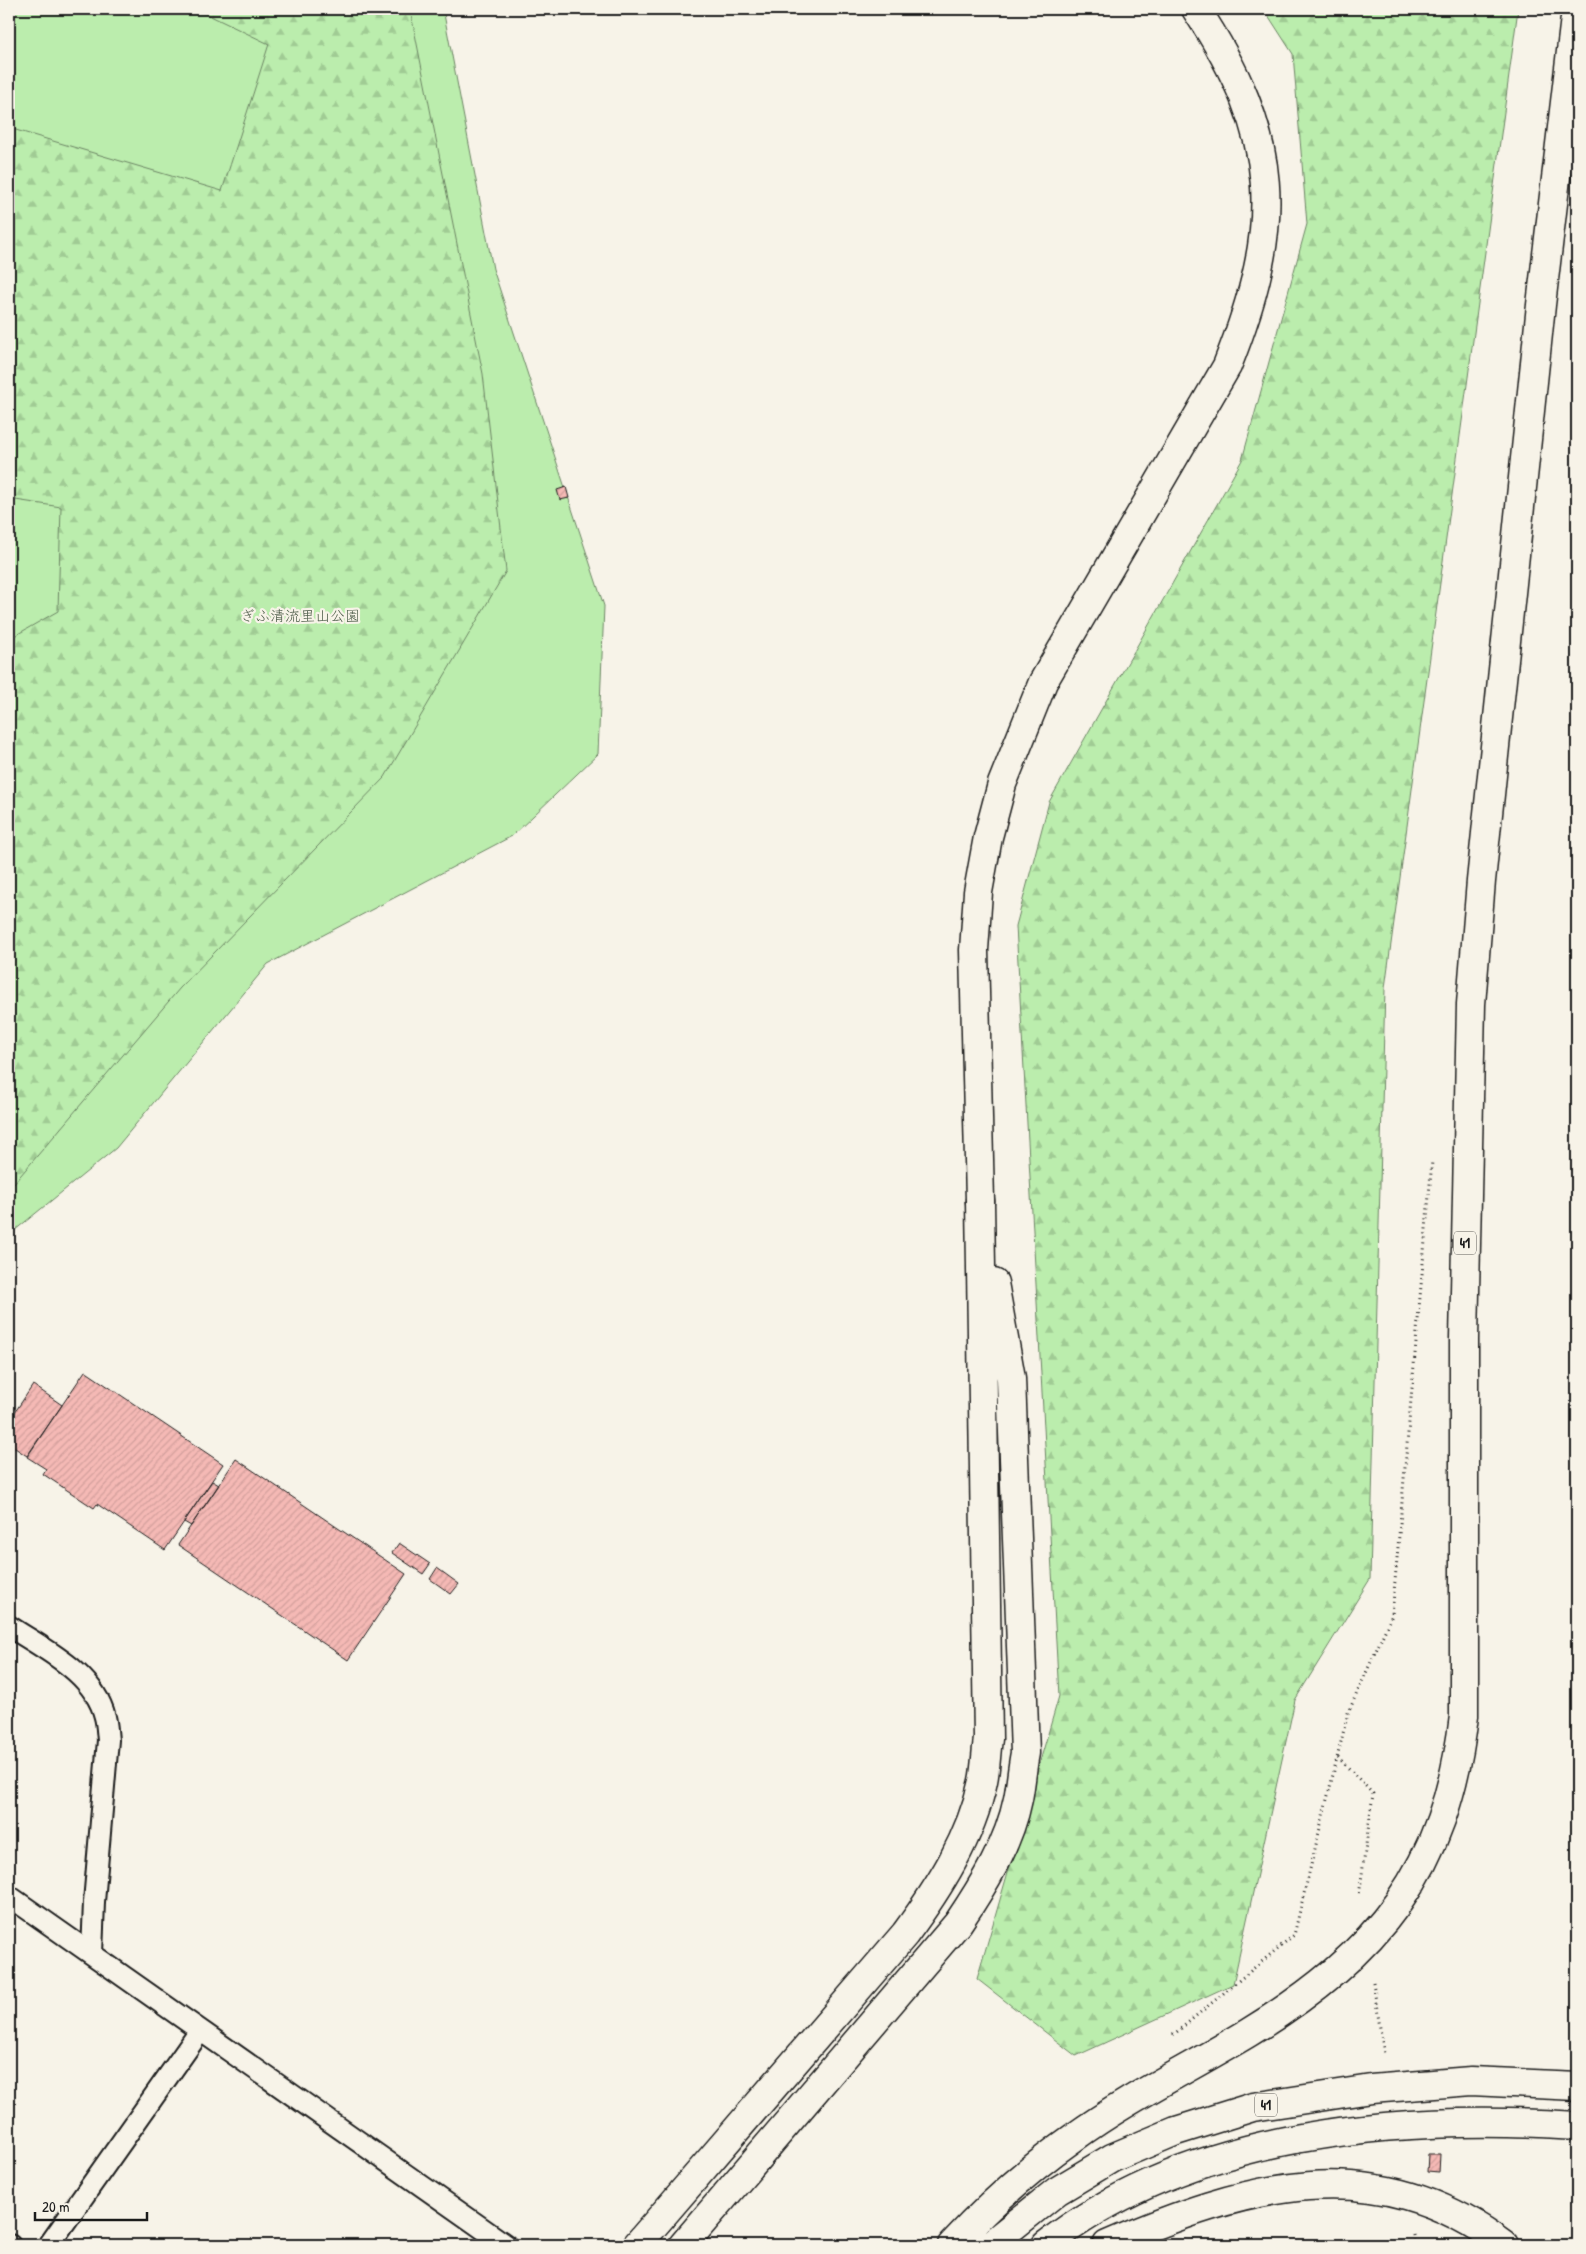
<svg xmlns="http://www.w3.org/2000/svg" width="1586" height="2254" font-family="'Patrick Hand','Klee One',sans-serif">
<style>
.green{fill:#bbedad;stroke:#6c8464}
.forest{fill:url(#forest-firs);stroke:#6c8464}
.building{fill:url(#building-hatch);stroke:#1c1c1c}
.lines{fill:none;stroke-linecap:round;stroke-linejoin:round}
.lane-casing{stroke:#1c1c1c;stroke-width:24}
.street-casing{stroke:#1c1c1c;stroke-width:31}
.secondary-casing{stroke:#1c1c1c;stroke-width:31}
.highway-casing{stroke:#1c1c1c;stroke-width:31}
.path{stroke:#1c1c1c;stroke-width:3;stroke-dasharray:1 4;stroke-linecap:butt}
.lane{stroke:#f7f3e8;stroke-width:20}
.street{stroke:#f7f3e8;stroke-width:28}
.secondary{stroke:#f7f3e8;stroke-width:28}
.highway{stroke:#f7f3e8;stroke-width:28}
.labels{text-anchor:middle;stroke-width:4.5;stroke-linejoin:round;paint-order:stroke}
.shield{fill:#f7f3e8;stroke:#5e5c59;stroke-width:1}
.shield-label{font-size:14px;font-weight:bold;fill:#1c1c1c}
.park-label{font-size:15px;fill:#4c5b48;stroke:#f7f3e8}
</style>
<defs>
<pattern id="forest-firs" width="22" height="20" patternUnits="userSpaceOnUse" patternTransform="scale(1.25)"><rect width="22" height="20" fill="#bbedad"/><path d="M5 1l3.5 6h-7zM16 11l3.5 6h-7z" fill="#a0cb94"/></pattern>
<pattern id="building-hatch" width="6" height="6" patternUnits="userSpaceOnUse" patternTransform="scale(1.25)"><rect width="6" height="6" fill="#f5b9b5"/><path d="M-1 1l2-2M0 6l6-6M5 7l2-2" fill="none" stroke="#d19e9b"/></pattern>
</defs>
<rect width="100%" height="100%" fill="#f7f3e8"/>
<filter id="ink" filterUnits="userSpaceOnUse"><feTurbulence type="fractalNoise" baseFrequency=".02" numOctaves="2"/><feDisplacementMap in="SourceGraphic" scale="10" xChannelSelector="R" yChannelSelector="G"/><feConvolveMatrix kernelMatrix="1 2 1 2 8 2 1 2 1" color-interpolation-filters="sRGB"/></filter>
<g filter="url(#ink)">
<path class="green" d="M9 9H443L493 269 604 606 598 754 512 836 268 964 116 1148 9 1235Z"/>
<path class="forest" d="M196 9H410L483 374 506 571 385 777 180 988 9 1189V639L58 611 61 507 9 499V128L222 191 269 44Z
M1264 9H1518L1385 988 1370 1579 1295 1700 1233 1984 1076 2056 977 1979 1059 1696 1016 926 1049 802 1242 460 1307 224 1293 54Z"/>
<path class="building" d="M566 487 569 498 560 500 557 490Z
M85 1371 223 1464 165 1550 97 1504 94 1508 43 1474 46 1469 27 1457Z
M33 1385 62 1405 27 1456 9 1444V1421Z
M236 1459 406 1574 348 1660 178 1545Z
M212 1481 219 1485 191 1526 184 1522Z
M399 1543 430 1564 423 1574 392 1553Z
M437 1568 459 1584 451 1594 430 1579Z
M1428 2154H1440L1439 2173 1427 2172Z"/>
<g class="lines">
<defs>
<path id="lane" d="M9 1626C43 1649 94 1672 105 1717 107 1724 107 1732 108 1740L94 1902 92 1954
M9 1896 506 2245
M9 2245H10
M49 2245 200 2031"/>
<path id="street" d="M980 1201 974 950 978 892 988 837 1002 784 1043 682 1227 366C1284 223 1281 138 1196 9"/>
<path id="secondary" d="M637 2245 905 1934C939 1888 971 1838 983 1781 986 1767 986 1752 988 1739L980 1201
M683 2245 958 1923C983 1886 1009 1844 1018 1799 1021 1784 1022 1768 1025 1753L1011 1378 994 1283"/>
<path id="highway" d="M952 2245C988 2206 1029 2169 1073 2138 1128 2098 1190 2068 1248 2033 1379 1953 1446 1870 1464 1716V1340L1471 1004 1481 881 1541 305 1576 9
M990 2245 1057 2191 1112 2158 1176 2131 1253 2107 1371 2089 1471 2081 1577 2086
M1046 2245C1191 2131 1400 2114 1577 2126
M1107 2245C1244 2186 1374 2147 1504 2245"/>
</defs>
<use href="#lane" class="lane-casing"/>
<use href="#street" class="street-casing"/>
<use href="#secondary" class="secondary-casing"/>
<use href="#highway" class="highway-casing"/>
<path class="path" d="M1338 1757 1373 1794 1359 1896
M1373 1982 1384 2054
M1173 2035 1294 1935 1348 1713 1392 1615 1432 1161
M1414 2235 1415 2245"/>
<use href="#lane" class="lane"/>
<use href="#street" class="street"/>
<use href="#secondary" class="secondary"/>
<use href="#highway" class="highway"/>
</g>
</g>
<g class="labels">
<g class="shield">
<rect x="1454" y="1231.5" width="22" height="23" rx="4"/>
<rect x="1255" y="2093.5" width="22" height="23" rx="4"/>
</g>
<g class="shield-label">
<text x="1465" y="1248">41</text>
<text x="1266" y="2110">41</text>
</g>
<g class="park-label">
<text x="300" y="621">ぎふ清流里山公園</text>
</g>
</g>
<rect width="1586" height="2254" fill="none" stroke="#f7f3e8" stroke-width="30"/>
<rect x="15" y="15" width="1556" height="2224" fill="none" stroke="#1c1c1c" stroke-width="2" filter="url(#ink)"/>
<path d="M35 2212v8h112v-8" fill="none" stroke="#1c1c1c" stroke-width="2.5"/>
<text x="42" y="2212" font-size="15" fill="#1c1c1c" stroke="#f7f3e8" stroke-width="4" paint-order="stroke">20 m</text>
</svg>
